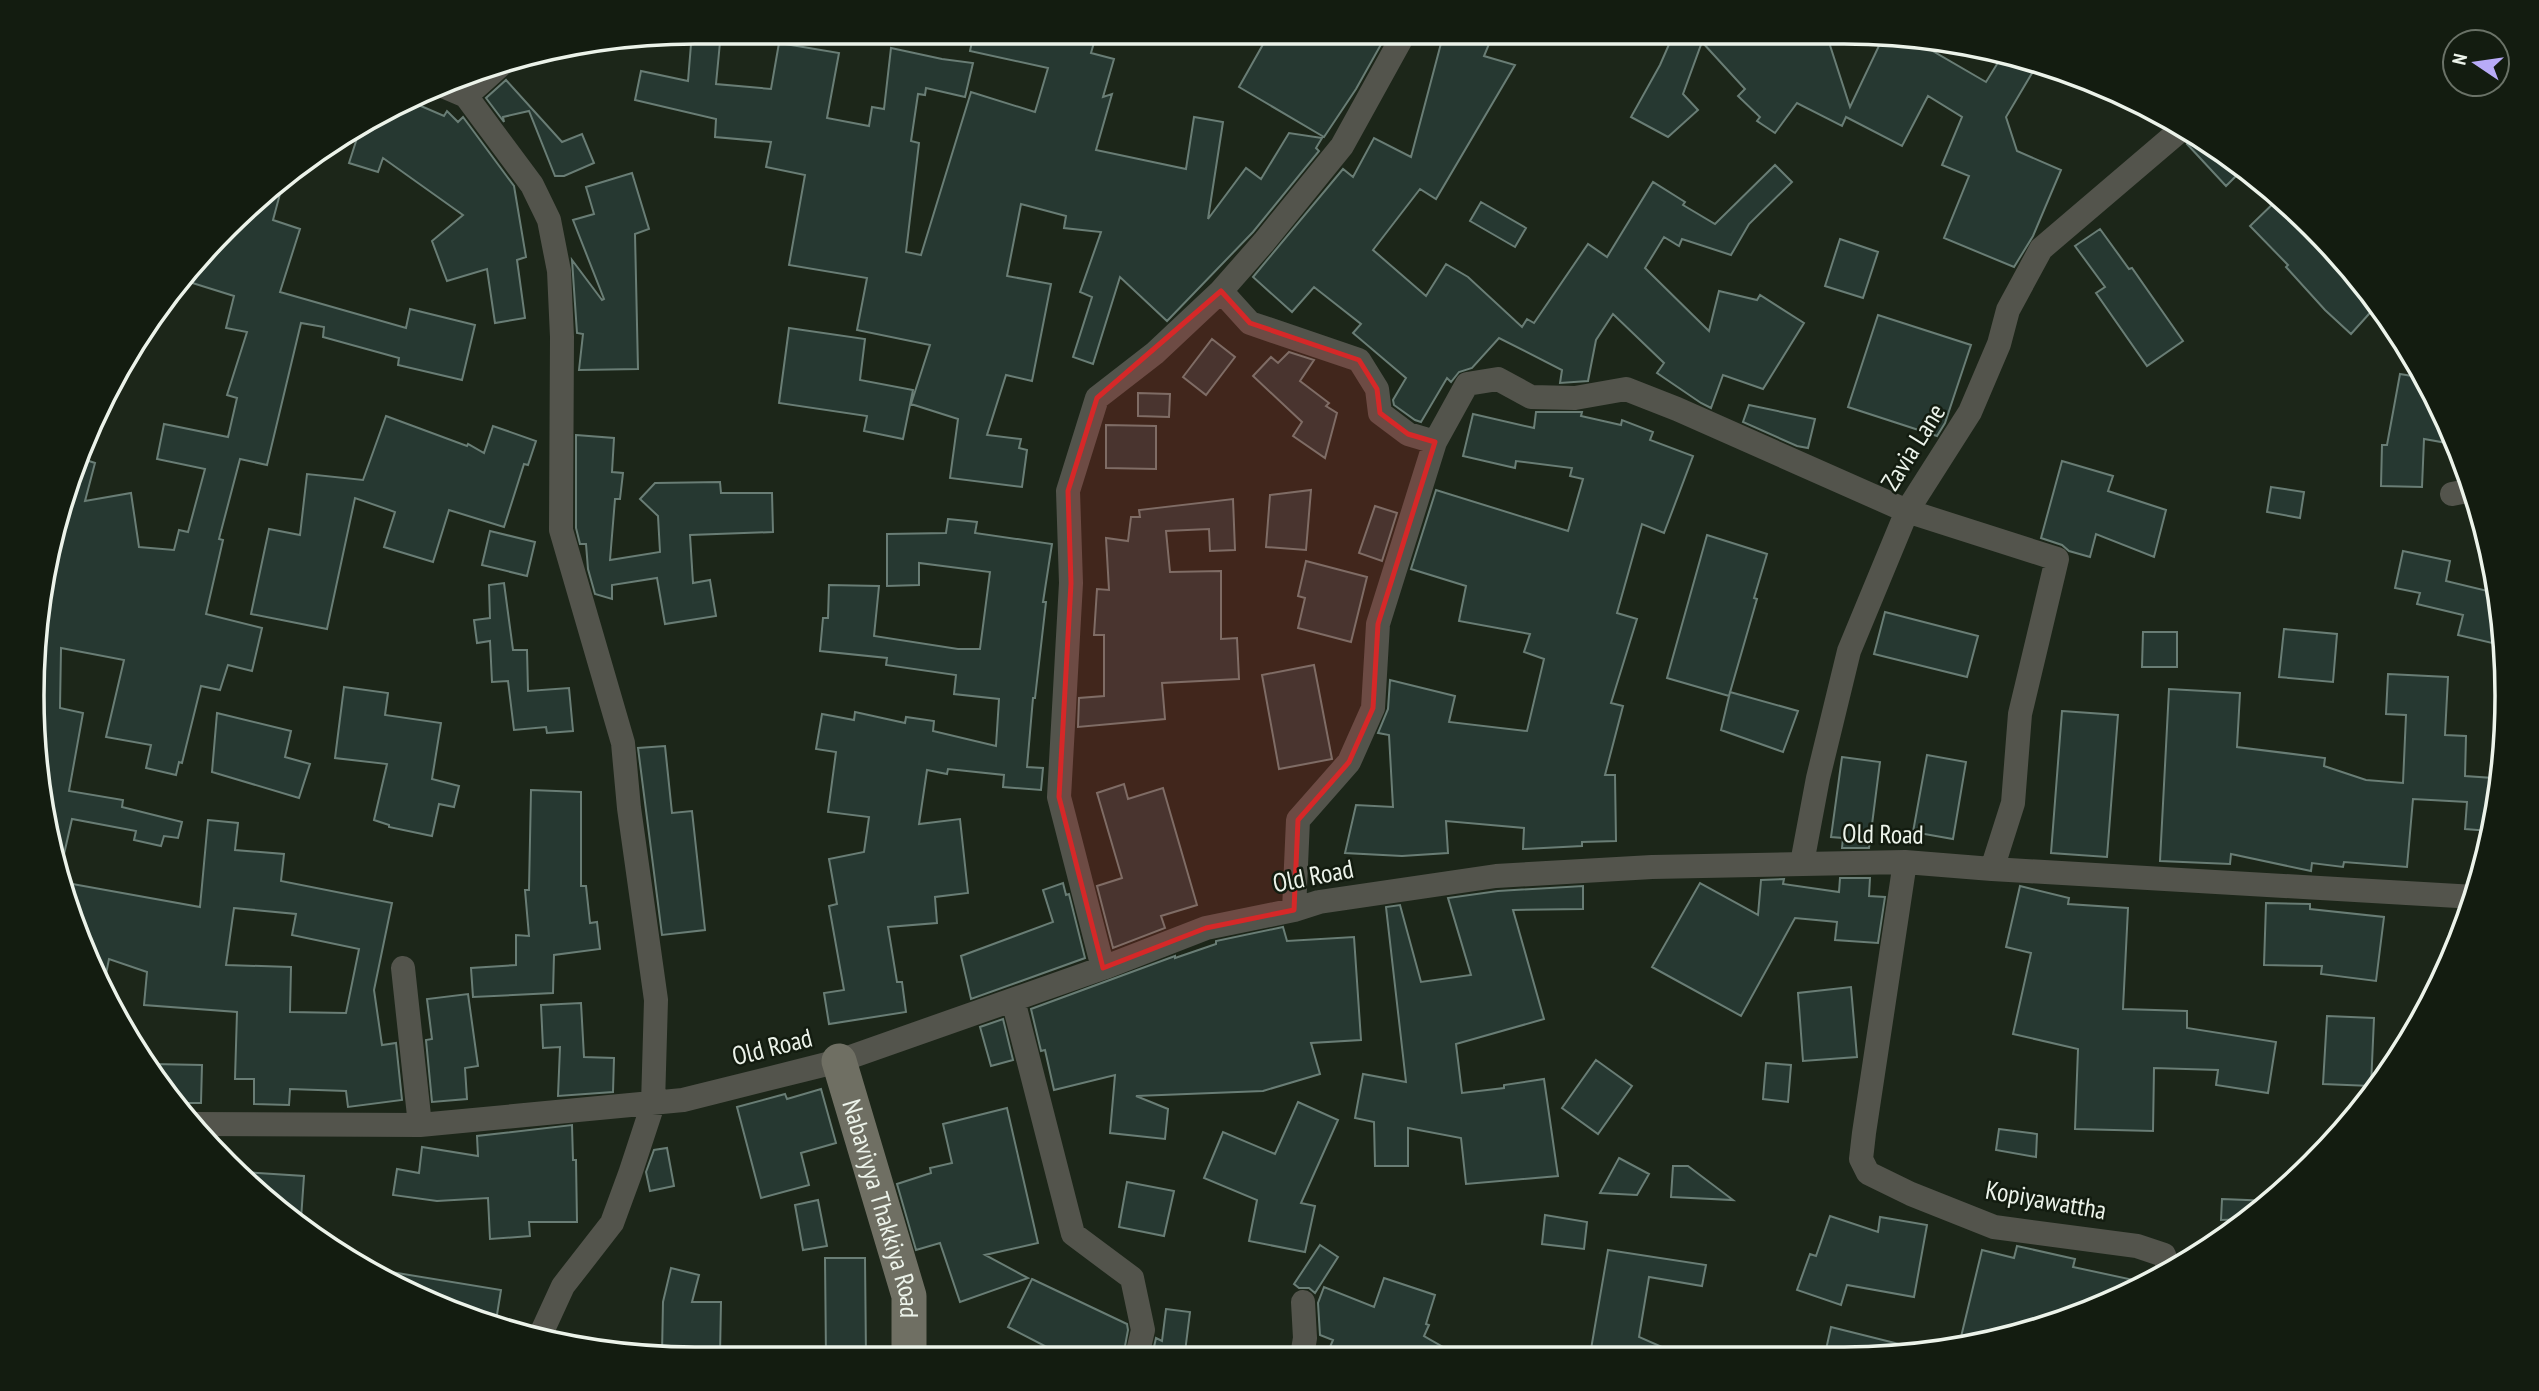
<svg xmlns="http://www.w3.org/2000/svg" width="2539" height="1391" font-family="'PT Sans Narrow',sans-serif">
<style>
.building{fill:#263831;stroke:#697d75;stroke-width:2;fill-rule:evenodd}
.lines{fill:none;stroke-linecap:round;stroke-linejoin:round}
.street{stroke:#53544c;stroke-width:24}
.secondary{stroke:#6f6f63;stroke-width:35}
.marked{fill:#d62828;fill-opacity:0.2;stroke:#d62828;stroke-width:5;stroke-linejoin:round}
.labels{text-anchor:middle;stroke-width:5;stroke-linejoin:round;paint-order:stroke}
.street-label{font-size:26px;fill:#ecf3ea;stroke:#131c10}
.rim{fill:none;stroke:#ecf3ea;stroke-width:3.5}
</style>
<rect width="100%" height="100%" fill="#1c2619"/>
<path class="building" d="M692 32H721L716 84 771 89 779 43 839 53 827 118 869 126 872 107 884 109 891 48 942 59 973 63 965 97 926 88 925 95 918 94 911 141 919 143 906 252 921 255 971 92 1035 112 1048 68 970 51 974 32H1097L1091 53 1114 59 1103 97 1112 94 1096 150 1186 169 1194 117 1223 122 1208 219 1246 168 1261 179 1289 133 1322 138 1316 148 1319 151 1253 232 1167 321 1120 277 1093 364 1073 357 1092 297 1080 292 1101 232 1064 228 1066 216 1021 204 1007 276 1051 284 1032 381 1006 375 987 435 1021 439 1019 448 1027 450 1022 487 950 478 958 419 911 404 930 345 857 330 867 278 789 265 805 175 766 167 771 142 715 137 716 119 635 100 641 71 688 81Z
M1270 32H1388L1356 89 1324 137 1239 87Z
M1444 32H1494L1484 56 1515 65 1436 199 1420 189 1373 250 1426 296 1446 264 1468 277 1522 327 1527 319 1534 323 1588 244 1607 257 1653 182 1685 202 1683 205 1715 224 1775 165 1792 182 1749 224 1731 255 1682 239 1679 246 1664 237 1645 268 1709 331 1719 291 1757 300 1760 295 1804 323 1763 389 1723 375 1711 408 1701 403 1657 373 1664 363 1613 314 1596 340 1588 381 1560 383 1562 370 1499 338 1472 368 1459 372 1451 382 1447 378 1421 422 1415 420 1394 405 1393 400 1406 378 1353 333 1361 324 1314 287 1292 312 1253 277 1343 169 1353 177 1374 138 1411 157Z
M1674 33H1826L1850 107 1885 33 1899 35 1929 49 1986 82 2002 56 2038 63 2006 117 2017 151 2061 170 2033 236 2014 267 1944 238 1969 176 1942 165 1962 117 1928 96 1902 146 1846 117 1842 126 1797 103 1775 133 1757 121 1760 117 1738 96 1745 89 1702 42 1683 94 1698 110 1668 137 1631 117 1660 65Z
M506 80 562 142 582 134 594 163 564 176H555L529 111 503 117 504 122 486 98Z
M414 103 444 116 447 111 458 122 463 117 514 186 526 257 517 260 525 318 495 323 487 269 447 281 432 241 463 215 383 158 378 172 349 163 359 132Z
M2196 135 2243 169 2226 186 2187 144Z
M632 173 649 229 635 234 638 369 579 370 583 334 577 333 572 260 602 300 604 299 573 220 594 214 586 187Z
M285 175 273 220 300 229 280 292 406 328 410 309 475 325 462 380 398 365 399 358 323 337 324 327 301 323 267 465 240 459 219 539 223 540 206 614 262 628 252 671 228 665 220 690 201 686 182 763 179 762 176 775 146 768 151 745 106 737 124 660 61 648 60 708 83 713 69 791 123 800 122 807 182 822 178 838 164 836 161 846 134 840 136 831 72 819 62 863 33 739 54 523 83 459 95 463 85 501 131 493 139 547 174 550 179 530 188 532 205 469 157 459 164 424 228 437 237 398 227 395 247 332 226 328 234 296 186 281Z
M2281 196 2309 226 2306 228 2348 273 2345 276 2377 305 2351 334 2325 310 2286 267 2288 265 2250 226Z
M1481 202 1526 228 1515 247 1470 221Z
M2100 229 2129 269 2132 268 2183 341 2147 366 2096 293 2105 287 2075 246Z
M1840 239 1878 252 1863 298 1825 286Z
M1878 315 1971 345 1945 423 1937 436 1848 407Z
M789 328 865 339 860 380 913 390 903 439 864 431 867 416 779 403Z
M1212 339 1235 357 1206 395 1183 377Z
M1289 352 1314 360 1300 381 1329 403 1326 406 1337 413 1325 458 1293 436 1302 422 1253 376 1271 357 1278 363Z
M2400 374 2424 378 2439 402 2449 429 2447 443 2424 439 2422 487 2381 486 2382 445H2387Z
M1138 393 1170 394 1169 417 1138 416Z
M1749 405 1815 419 1808 448 1797 446 1743 422Z
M1536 412H1582L1581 416 1621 425 1622 420 1653 432 1650 440 1693 456 1664 533 1642 524 1617 613 1637 619 1611 703 1623 706 1605 775H1615L1616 841 1582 842V846L1523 849 1524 828 1446 821 1448 853 1402 856 1345 853 1356 805 1393 807 1389 735 1378 733 1388 709 1390 680 1455 696 1449 722 1527 731 1544 659 1524 652 1530 634 1459 621 1466 586 1411 569 1436 490 1568 531 1583 479 1570 476 1572 468 1516 461 1515 468 1463 456 1473 414 1534 428Z
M386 416 467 446 468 444 484 453 493 426 536 441 528 465 524 464 504 527 449 510 433 562 384 547 395 512 355 498 327 629 251 614 269 529 300 535 307 474 363 480Z
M1106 425 1156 426V469L1106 468Z
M576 435 614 438 612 472 623 473 620 499H615L610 560 660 552 658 516 640 499 655 483 720 482 721 493H772L773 532 690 535 693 583 710 580 716 616 665 624 657 578 612 585V599L595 594 588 569 586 544H580L576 528Z
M2062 461 2113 476 2108 491 2166 510 2154 557 2096 534 2090 557 2069 551 2062 545 2041 538Z
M2271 487 2304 492 2300 518 2267 512Z
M1311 490 1306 550 1266 547 1270 495Z
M1233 499 1235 550 1210 551 1209 529 1166 531 1170 572 1221 571V639L1237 638 1239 679 1162 683 1165 719 1078 727 1079 698 1104 696V635H1094L1097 589 1109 590 1106 538 1128 541 1131 517H1140L1139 510Z
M1375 506 1397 513 1382 561 1359 553Z
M948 519 977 522 975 533 1052 544 1043 602H1046L1035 698H1033L1027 767 1043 768 1041 790 1003 787 1004 775 948 769 947 774 927 770 919 824 960 819 968 893 935 897 937 923 888 927 897 982H902L906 1012 829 1024 824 993 844 990 829 906 837 904 829 859 864 852 869 817 828 812 836 752 816 749 822 714 854 720 855 712 905 723 906 717 934 721 933 731 996 746 999 699 954 694 956 675 886 665 887 658 820 651 823 618H828L829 585 879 586 874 636 958 649H980L990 572 919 563V585L887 586V534L946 533Z
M490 531 535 542 527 576 482 565Z
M1707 535 1767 554 1754 598 1757 599 1729 696 1667 678Z
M2403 551 2450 561 2446 581 2496 593 2505 646 2458 635 2463 615 2417 604 2420 593 2395 588Z
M1306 561 1367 577 1351 642 1298 628 1305 598 1298 596Z
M504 583 513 650H527L528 691 569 688 573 731 547 733 546 727 514 730 508 681 492 682 490 641 477 643 474 620 490 618 489 585Z
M1885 612 1978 636 1967 677 1874 654Z
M2284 629 2337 634 2333 682 2279 677Z
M2143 632H2177V667H2142Z
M1314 665 1332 759 1279 769 1262 675Z
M2388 674 2448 677 2445 735 2466 736 2465 776 2493 778 2491 801 2497 802 2490 831 2465 829 2467 802 2413 799 2407 867 2344 862 2343 867 2312 863 2311 871 2231 854 2230 864 2160 861 2169 689 2240 693 2237 747 2325 758 2324 766 2366 780 2403 783 2406 715 2386 714Z
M344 687 388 693 385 715 441 723 432 779 459 786 454 807 439 804 432 836 389 827V825L374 820 387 764 335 758Z
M1730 692 1798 711 1783 752 1721 730Z
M2062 711 2118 715 2107 857 2051 853Z
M217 713 291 731 285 757 310 764 299 798 212 772Z
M665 746 672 813 692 811 705 930 662 935 638 748Z
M1927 755 1966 762 1953 839 1913 832Z
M1842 757 1880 762 1869 848H1842L1843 838 1831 837Z
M1124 784 1128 799 1163 788 1197 905 1161 916 1165 928 1113 948 1097 886 1122 878 1097 793Z
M531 790 581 792V886H586L590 923 597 922 600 949 554 955 553 993 473 997 471 968 516 965V935L529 936 525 890H529Z
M208 820 238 823 235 850 284 854 281 881 392 903 374 990 382 1045 396 1043 402 1100 348 1107 346 1091 290 1089 289 1105 254 1104V1079H235L237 1012 144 1005 147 972 109 959 104 984 82 949 67 883 200 907ZM234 908 296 914 292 935 359 949 346 1013 290 1012 291 967 226 965Z
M1840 878H1870L1869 896 1885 897 1878 943 1835 940 1837 922 1795 918 1741 1016 1652 967 1700 883 1758 915 1761 880 1784 879 1783 884 1839 892Z
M1063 883 1066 895 1069 894 1085 958 971 999 961 956 1053 922 1043 890Z
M1583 886V909L1513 910 1544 1019 1456 1044 1462 1093 1504 1088V1085L1544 1079 1558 1176 1466 1184 1461 1138 1408 1128V1166H1375L1374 1122 1355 1118 1363 1074 1406 1082 1386 907 1400 905 1421 982 1471 975 1448 898 1498 891Z
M2020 886 2069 898 2068 904 2128 908 2123 1009 2187 1011V1028L2276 1042 2268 1093 2216 1085 2218 1070 2154 1068 2153 1131 2075 1129 2078 1049 2013 1034 2031 953 2006 947Z
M2266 903 2310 904V909L2384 917 2376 981 2321 974 2322 966 2264 965Z
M1283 927 1287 941 1354 937 1361 1040 1311 1043 1320 1074 1263 1091 1136 1096 1168 1109 1165 1139 1110 1133 1115 1075 1054 1090 1045 1050 1041 1051 1031 1009 1175 956V958L1216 944V941Z
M1851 987 1857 1057 1803 1061 1798 993Z
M468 994 478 1066 465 1068 467 1099 432 1102 426 1040 432 1039 427 999Z
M581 1003 584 1057 614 1058 613 1092 558 1096 560 1047 543 1048 541 1005Z
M2327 1016 2374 1018 2371 1086 2323 1084Z
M1003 1019 1013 1060 991 1066 980 1027Z
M1596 1060 1632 1086 1598 1134 1562 1108Z
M1766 1063 1791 1065 1788 1102 1763 1099Z
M153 1064 202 1065 201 1103H177Z
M821 1089 836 1143 801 1153 809 1185 761 1198 737 1107 785 1094 787 1099Z
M1298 1102 1338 1120 1301 1203 1315 1206 1305 1252 1249 1241 1257 1200 1204 1178 1223 1132 1275 1154Z
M1007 1108 1038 1243 985 1255 1028 1278 960 1302 940 1243 916 1250 897 1184 931 1173 930 1168 952 1163 943 1124Z
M572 1125 573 1160H576L577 1222H529L530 1236 490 1239 488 1198 437 1201 393 1195 397 1169 419 1173 422 1147 478 1156 477 1136Z
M1999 1129 2037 1134 2036 1157 1996 1150Z
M667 1148 674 1186 650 1191 646 1172 654 1150Z
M1619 1158 1649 1174 1637 1195 1600 1193Z
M1673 1166H1688L1733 1200 1671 1197Z
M243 1172 304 1176 301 1219 258 1184Z
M1127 1182 1174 1191 1164 1236 1119 1227Z
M2222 1199 2270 1201 2247 1219 2221 1220Z
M818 1200 827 1246 803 1250 795 1205Z
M1545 1215 1587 1222 1584 1249 1542 1244Z
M1830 1216 1878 1232 1880 1217 1927 1225 1914 1297 1847 1285 1841 1305 1797 1290 1810 1254 1816 1256Z
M1320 1245 1338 1257 1315 1293 1309 1288H1299L1294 1284Z
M2017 1246 2075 1259 2073 1267 2143 1282 2057 1324 1982 1342 1961 1337 1982 1250 2014 1258Z
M1608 1250 1706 1265 1702 1286 1649 1277 1639 1337 1680 1355H1590Z
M825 1258H865L866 1357 826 1358Z
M671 1268 699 1275 692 1302H721L720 1355 662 1354 663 1302Z
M379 1270 501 1290 495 1327 482 1324 377 1277Z
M1384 1278 1435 1295 1426 1324 1429 1325 1424 1336 1457 1355 1353 1356 1330 1347 1333 1340 1320 1335 1318 1303 1324 1287 1374 1307Z
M1032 1279 1127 1324 1128 1330 1123 1357H1110L1094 1349 1090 1357H1066L1008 1327Z
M1166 1309 1190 1312 1185 1352 1195 1356H1152L1156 1338 1162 1341Z
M1831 1327 1907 1346 1906 1354H1825Z"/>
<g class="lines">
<path class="street" d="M445 87 466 96 532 185 549 220 559 271 562 337 561 530 623 743 629 808 656 1000 653 1104 630 1174 612 1223 563 1286 540 1336
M466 96 503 63
M1221 291 1250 323 1359 360 1377 389 1380 413 1408 434 1435 442
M2452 494 2472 490
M1905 862 1864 1133 1861 1159 1868 1173 1911 1194 1994 1227 2137 1246 2164 1255 2169 1269
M1802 863 1818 778 1849 651 1907 511 1970 412 1999 344 2008 310 2041 249 2184 127
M1294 910 1298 820 1349 762 1373 708 1378 624 1435 442 1467 384 1498 379 1531 397 1575 398 1626 389 1677 409 1907 511 2057 559 2020 714 2013 803 1992 869
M403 968 420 1125
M1103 968 1059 797 1071 583 1068 491 1097 398 1155 353 1221 291 1264 242 1342 146 1405 32
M1013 1000 1073 1234 1132 1278 1143 1330 1137 1356
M190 1124 420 1125 683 1100 839 1061 1103 968 1206 928 1294 910 1319 902 1496 876 1652 867 1905 862 1992 869 2475 897
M1302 1356 1305 1338 1303 1302"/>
<path class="secondary" id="s1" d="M839 1061 909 1296V1357"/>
</g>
<path class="marked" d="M1221 291 1250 323 1359 360 1377 389 1380 413 1408 434 1435 442 1378 624 1373 708 1349 762 1298 820 1294 910 1206 928 1103 968 1059 797 1071 583 1068 491 1097 398Z"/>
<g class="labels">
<g class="street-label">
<text transform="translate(1913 447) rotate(-58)" y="9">Zavia Lane</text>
<text transform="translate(1883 834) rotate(1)" y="9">Old Road</text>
<text transform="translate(1313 876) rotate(-11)" y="9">Old Road</text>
<text transform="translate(772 1047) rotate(-14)" y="9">Old Road</text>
<text transform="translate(2046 1200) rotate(10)" y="9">Kopiyawattha</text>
<text dy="9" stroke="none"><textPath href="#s1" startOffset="154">Nabaviyya Thakkiya Road</textPath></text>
</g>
</g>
<path d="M0 0H2539V1391H0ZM695 44H1844A651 651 0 0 1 2495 695V696A651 651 0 0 1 1844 1347H695A651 651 0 0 1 44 696V695A651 651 0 0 1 695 44Z" fill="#131c10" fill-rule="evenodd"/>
<path class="rim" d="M695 44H1844A651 651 0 0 1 2495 695V696A651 651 0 0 1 1844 1347H695A651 651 0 0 1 44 696V695A651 651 0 0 1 695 44Z"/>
<g transform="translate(2476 63) rotate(283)"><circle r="33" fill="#131c10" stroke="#6a7267" stroke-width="2"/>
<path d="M0-5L12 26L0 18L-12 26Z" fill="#b8abf7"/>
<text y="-10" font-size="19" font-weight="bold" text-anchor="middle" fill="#ecf3ea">N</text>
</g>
</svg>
